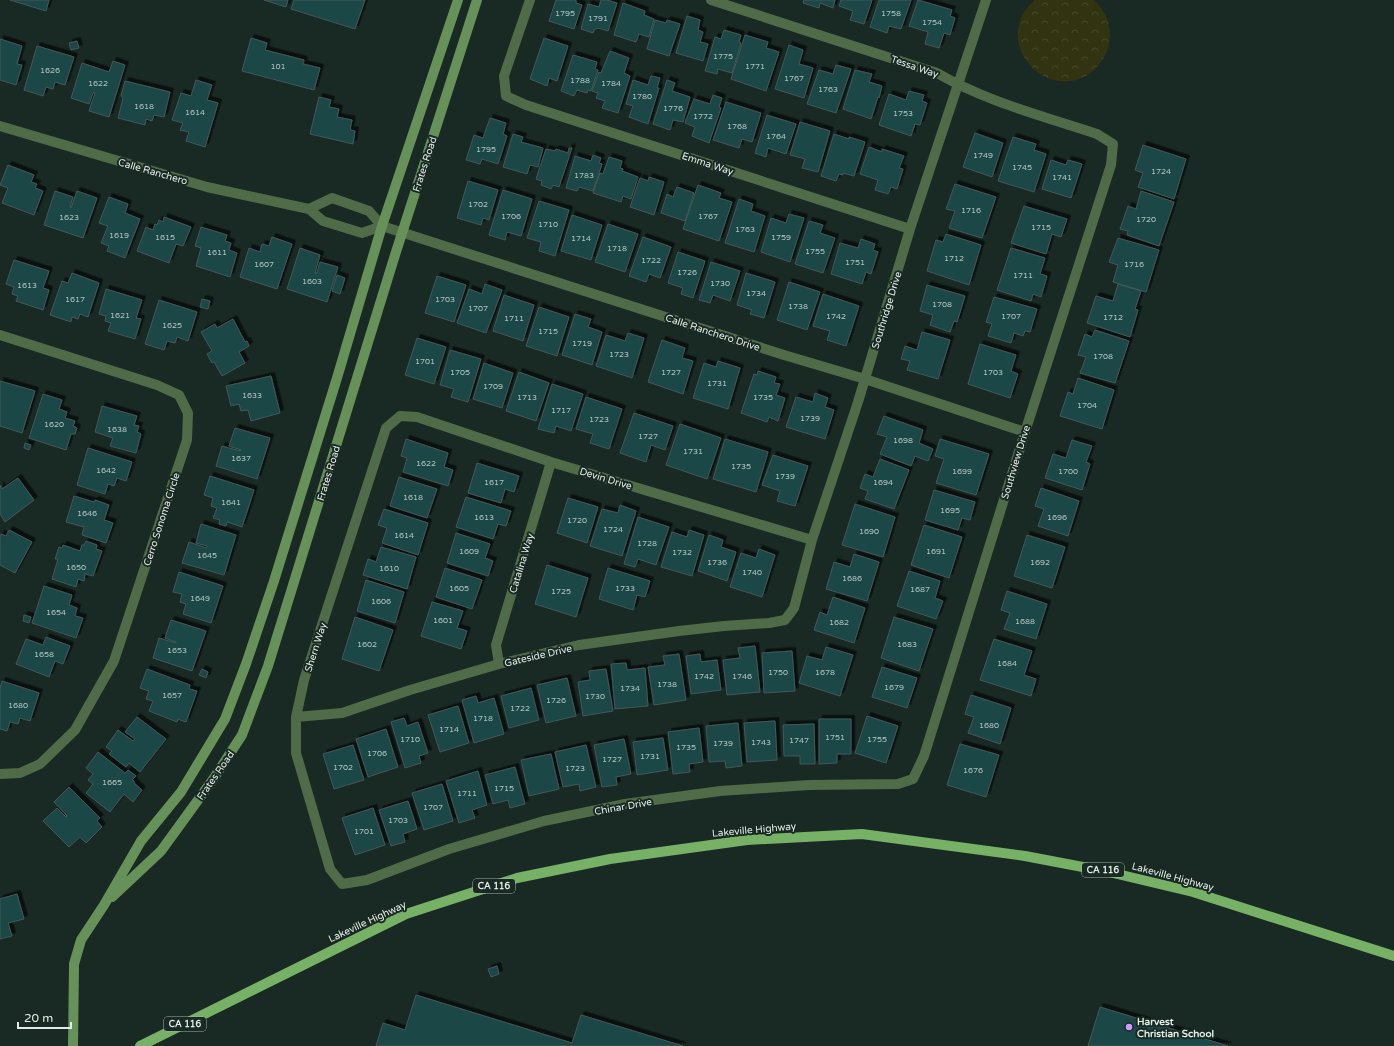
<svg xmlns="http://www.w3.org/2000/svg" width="1394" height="1046" font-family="'Varela Round',sans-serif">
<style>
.park{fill:url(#park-crowns)}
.building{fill:#1a4747;stroke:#445858;filter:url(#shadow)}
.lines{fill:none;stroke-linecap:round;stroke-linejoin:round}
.street{stroke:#4f6b48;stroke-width:10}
.secondary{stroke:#669259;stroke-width:10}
.primary{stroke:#77b166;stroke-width:10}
.poi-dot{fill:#d09dfe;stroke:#192923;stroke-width:1.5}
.labels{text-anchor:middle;stroke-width:4;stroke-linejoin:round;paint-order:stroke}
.number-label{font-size:8px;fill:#b0c3bf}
.shield{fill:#192923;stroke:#a6b2ac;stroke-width:1}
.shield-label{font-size:9px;font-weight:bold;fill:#e2ece7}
.street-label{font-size:10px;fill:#e2ece7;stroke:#192923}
.poi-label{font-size:10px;font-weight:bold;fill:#e2ece7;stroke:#192923;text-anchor:start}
</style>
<defs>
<pattern id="park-crowns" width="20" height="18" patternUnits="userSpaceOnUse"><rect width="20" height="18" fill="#323310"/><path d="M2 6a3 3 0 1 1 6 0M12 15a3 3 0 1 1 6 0" fill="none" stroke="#464727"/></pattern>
<filter id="shadow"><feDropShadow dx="3.5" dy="-3.5" stdDeviation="0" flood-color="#0009"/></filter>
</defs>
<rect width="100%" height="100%" fill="#192923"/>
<path class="park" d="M1034 0H1094C1107 12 1112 27 1109 44 1107 54 1101 63 1094 70 1056 104 999 56 1024 12 1027 8 1031 4 1034 0Z"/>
<path class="building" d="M10 0H49L46 11Z
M264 0H288L286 7Z
M294 0H365L355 29 291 9Z
M556 0H576V3L582 5 574 29 549 21Z
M601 0H607L617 3 608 31 598 28 594 30 593 33 581 29 588 4 599 7Z
M804 0H835L833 8 820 3 819 8 803 3Z
M841 0H872L864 24 850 20 853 11 839 6Z
M879 0H911L901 29 889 26 887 33 870 27Z
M918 0 952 10 950 16 955 18 950 35 944 33 939 48 925 44 928 32 909 26Z
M623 3 645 11 644 15 654 19 649 37 639 34 636 42 614 35Z
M687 16 700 20 698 30 703 32 700 42 708 44 703 61 676 53Z
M655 20 666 23 667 20 680 24 669 56 647 49Z
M724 30 741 35 739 42 741 43 732 73 718 69 717 74 705 71 715 37 721 39Z
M745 35 768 42 766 48 779 52 766 91 731 79Z
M251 38 267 43 265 50 304 60 303 64 320 68 314 90 242 71Z
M544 38 568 46 557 81 549 78 547 86 530 79Z
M0 39 22 46 17 64 22 65 16 85 0 80Z
M77 41 79 48 71 50 69 43Z
M789 45 803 50 799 64 813 68 804 98 775 89Z
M37 46 74 57 65 85 55 82 53 89 46 87 43 96 24 90Z
M610 51 629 58 624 73 630 76 618 113 602 108 605 101 596 98 598 93 592 91 599 72 601 73Z
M573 55 597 62 595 69 598 70 591 91 588 90 587 93 577 90 574 96 561 91Z
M113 61 125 65 109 117 89 111 95 93H93L89 104 71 98 82 63 109 72Z
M836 65 851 69 836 113 807 104 819 70 833 74Z
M855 70 872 74 869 82 882 86 879 98 878 97 871 119 843 109Z
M651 76 660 78 657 88H659L648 124 629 117 633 106 626 104 633 80 648 85Z
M196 80 212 85 207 100 218 103 205 147 186 141 189 132 180 130 183 123 172 120 181 93 191 96Z
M667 80 675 83 672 91 690 97 683 122 673 120 670 130 653 124Z
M125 81 170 92 164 117 154 115 152 121 146 119 145 125 118 118 123 98 121 96Z
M909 91 924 95 922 101 927 103 920 125 915 124 911 136 879 125 889 94 906 100Z
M713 95 722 98 719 107 721 108 709 143 692 136 695 127 685 123 694 99 710 104Z
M319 97 331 100 329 107 339 109 337 117 352 120 350 130 355 131 353 144 310 134Z
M726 102 761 113 752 142 742 139 739 148 713 140Z
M767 115 796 124 786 154 768 148 766 157 755 153Z
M490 118 506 123 503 134 507 136 498 164 482 159 480 164 466 160 474 135 483 138Z
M800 122 830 131 818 172 802 168 805 159 790 155Z
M975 133 1003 143 992 177 963 167Z
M513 134 523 137 521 142 543 148 538 167 530 165 527 174 503 167Z
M834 134 849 139V137L865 142 854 176 843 173V175L839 174 836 181 821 176Z
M1013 137 1036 144 1034 150 1046 154 1034 192 998 181Z
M1143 145 1186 159 1174 199 1138 187 1143 173 1135 170Z
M869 147 882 152V149L904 156 899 168 903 169 897 189 891 187 888 194 875 190 878 180 860 174Z
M569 148H572L559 187 553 185 551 189 541 185 542 181 536 179 546 149 555 151 556 149 568 153Z
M593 155 601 158 599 163 602 164 593 191 579 187 577 191 566 188 575 156 591 161Z
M609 157 622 161 620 168 623 169 622 171 638 177 631 199 623 196 621 202 593 193 600 173 603 174Z
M1051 160 1066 165 1068 160 1082 164 1071 198 1042 189Z
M8 165 34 175 31 182 37 184 35 188 43 191 34 215 2 203 8 188 0 185Z
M649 177 664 182 654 215 630 207 640 178 648 181Z
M468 181 498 190 489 220 483 218 481 225 457 218Z
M955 184 996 197 982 238 949 228 955 211 946 209Z
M698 185 721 193 719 198 732 202 719 241 683 229Z
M677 187 694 193 685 221 661 213 667 194 673 197Z
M503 190 532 199 521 236 507 232 505 240 489 235Z
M55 191 73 197 70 207 71 208 77 191 97 198 83 238 44 225Z
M1141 191 1174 202 1159 246 1127 235 1128 231 1120 229 1128 206 1136 209Z
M109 197 128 204 125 213 140 219 125 258 107 251 109 246 101 243 108 226 99 223Z
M739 199 753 204 751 211 765 216 754 252 725 243Z
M539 201 569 210 555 256 539 251 541 242 527 238Z
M1024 206 1067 219 1061 237 1052 234 1046 254 1011 243Z
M789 214 804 218 790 262 761 252 771 218 786 223Z
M572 215 602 225 591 260 561 251Z
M164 217 191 227 183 246 176 244 169 263 137 251 146 227 153 230 155 224 157 225 159 220 163 222Z
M809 221 823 225 820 233 835 238 823 273 795 264Z
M608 224 638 234 625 272 595 262Z
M201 227 227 235 225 241 231 243 229 250 237 253 230 277 196 266 201 248 195 246Z
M946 234 981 245 969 285 927 271 936 240 943 242Z
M272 237 292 244 277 289 240 277 249 248 260 252 262 244 269 246Z
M643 237 671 247 660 278 649 274 646 282 629 276Z
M1118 238 1159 250 1146 292 1113 282 1118 265 1109 262Z
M861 239 875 244 873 250 878 252 871 274 866 272 862 284 831 274 840 243 858 248Z
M300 248 320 255 315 273H317L320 262 338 267 327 302 287 289Z
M1011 248 1045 258 1040 274 1047 276 1041 297 1033 294 1031 301 997 290Z
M678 252 705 261 693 298 681 294 683 288 668 283Z
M14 260 49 271 43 288 49 290 43 310 16 301 18 296 12 294 14 287 6 284Z
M711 262 740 271 730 301 713 295 710 303 699 300Z
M72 273 99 283 88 317 80 314 78 319 72 317 71 322 50 315 62 281 68 283Z
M746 273 775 282 764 318 750 314 752 310 737 305Z
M337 275 345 278 340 294 332 291Z
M437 276 466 285 454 322 425 313Z
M789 282 820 292 807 330 777 320Z
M485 284 502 290 486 333 457 323 469 289 482 294Z
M1118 284 1141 291 1135 309 1138 310 1130 337 1087 323 1096 296 1113 301Z
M927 285 965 296 957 322 954 321 950 332 930 325 933 315 920 311Z
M106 289 142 300 136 318 141 319 135 339 108 331 111 323 105 321 106 316 99 314Z
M823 294 859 306 846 346 827 340 830 331 813 326Z
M504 295 534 305 523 341 493 331Z
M994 297 1037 309 1030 332 1025 331 1023 336 1014 333 1011 343 988 336 992 324 986 322Z
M202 299 210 301 208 309 200 307Z
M159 300 197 312 188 341 177 337 175 343 167 341 164 350 145 344Z
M539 307 569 317 557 356 526 346Z
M575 314 591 319 588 327 602 332 592 365 562 355Z
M233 319 245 342 247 341 249 346 239 352 245 363 222 376 214 362 212 363 207 354 212 351 201 332 215 324 217 328Z
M1095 330 1129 341 1115 383 1080 373 1086 357 1078 355 1085 334 1092 337Z
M922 332 950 340 938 379 907 370 910 361 901 359 905 346 917 350Z
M628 333 644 338 632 378 596 366 606 335 625 341Z
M417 338 446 347 434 384 405 375Z
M662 340 685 348 682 358 693 361 683 394 648 382Z
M980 344 1016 355 1011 371 1018 374 1010 398 968 384Z
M450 350 481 359 468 402 451 397 454 389 440 385Z
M718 361 740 368 728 409 693 398 704 363 716 367Z
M484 363 513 373 502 408 473 399Z
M758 371 776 377 774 383 780 384 776 395 785 398 778 421 769 417 767 422 741 413 754 374 757 375Z
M519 372 549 383 536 421 506 411Z
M271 376 280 413 251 421 248 410 241 411 239 404 231 406 226 386Z
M1078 378 1114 390 1102 429 1060 416 1068 392 1073 394Z
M0 381 35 391 22 433 0 426Z
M552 384 583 394 571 431 556 426 554 433 538 429Z
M815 393 828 398 825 407 834 410 825 439 786 427 796 397 813 402Z
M43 394 62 400 59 409 67 412 65 418 75 421 73 426 77 428 75 434H71L66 450 29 438Z
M586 397 622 409 609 449 590 443 593 434 576 429Z
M102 406 137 416 134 425 139 426 137 432 141 434 136 453 110 446 113 438 95 432Z
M634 413 673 426 665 450 651 445 646 462 620 453Z
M884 416 923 430 919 443 933 449 928 461 915 456 911 466 880 454 887 437 877 434Z
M680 424 721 438 707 479 666 465Z
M235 428 270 438 257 479 216 466 222 446 240 451 241 450 229 446Z
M406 439 448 453 444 467 453 470 448 486 403 472 407 458 401 456Z
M725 439 768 452 756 492 713 479Z
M940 439 989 454 976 495 936 483 944 459 935 456Z
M1072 440 1092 446 1086 462 1090 464 1082 490 1045 478 1053 454 1066 458Z
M25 443 31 445 29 450 24 448Z
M88 448 132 462 126 481 117 478 114 486 108 484 105 494 77 485Z
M773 455 808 466 795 506 777 501 780 491 762 485Z
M880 459 909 470 894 509 865 499 868 491 860 488 865 474 873 477Z
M477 463 519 476 514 492 505 489 501 503 468 493Z
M210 476 254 490 242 527 227 522 226 526 219 524 220 520 213 518 217 508 211 506 213 498 204 495Z
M399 477 437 489 427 518 390 506Z
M18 478 34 500 5 522 0 514V485L2 489Z
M1041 488 1079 501 1068 536 1038 526 1044 509 1035 506Z
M934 490 975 502 970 520 962 518 958 530 925 520Z
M74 496 94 502 95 500 109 505 104 520 113 523 106 543 82 535 84 527 66 522Z
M466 497 511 511 506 526 498 524 493 539 456 527Z
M568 498 598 507 587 543 557 533Z
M855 504 895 517 883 557 842 545Z
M620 505 636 511 622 556 590 546 602 509 618 513Z
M384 509 428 523 418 555 382 543 387 528 378 525Z
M638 517 669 527 656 565 638 559 635 567 624 564Z
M201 524 236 535 224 575 182 563 189 542 206 548 207 546 196 543Z
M924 525 962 537 949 578 911 565Z
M9 530 32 542 15 573 0 565V536L1 534 6 536Z
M689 530 704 535 692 576 661 567 672 532 687 537Z
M456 533 490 544 485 558 493 561 488 576 447 563Z
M709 535 723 540 721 547 736 552 727 581 698 571Z
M1027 535 1065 547 1052 588 1014 576Z
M86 541 97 545 96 549 102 551 93 576 85 574 84 581 78 579 76 587 52 579 58 559H55L59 547 62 548 63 545 80 551 82 545H84Z
M381 547 416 557 407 589 363 575 368 559 376 562Z
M759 549 775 555 762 597 730 587 741 553 756 558Z
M854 554 879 562 867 601 826 589 834 562 850 567Z
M547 565 588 578 576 617 535 604Z
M445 568 482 580 472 609 436 597Z
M608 568 650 581 645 597 637 595 633 610 599 599Z
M909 571 940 581 935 598 943 601 936 619 897 606Z
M179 572 223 586 211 623 183 614 186 604 180 602 182 594 173 592Z
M366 580 404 592 395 623 357 611Z
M44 586 72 595 69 605 77 608 75 616 83 618 76 638 32 623Z
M1007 591 1047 604 1036 639 1004 629 1010 613 1001 610Z
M833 597 865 608 854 643 814 630 820 612 827 615Z
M432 602 463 611 457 628 467 631 461 649 421 636Z
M24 615 31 617 29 623 23 621Z
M355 617 393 630 379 671 342 659Z
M894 617 933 629 919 671 881 658Z
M171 620 206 631 192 671 153 658 159 638 176 643V642L165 638Z
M46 637 70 646 63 664 55 661 49 677 16 664 26 639 43 645Z
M994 639 1032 651 1024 675 1036 679 1031 696 980 680Z
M755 646 760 692 727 695 723 660 740 658 738 648Z
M826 647 853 655 840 696 799 683 807 656 822 660Z
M792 651 795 691 764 693 762 653Z
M679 654 686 700 654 705 648 667 665 665 663 656Z
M700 654 701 662 717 660 721 690 691 694 686 656Z
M626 663 627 670 645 668 648 706 615 709 611 664Z
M882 667 917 678 907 708 872 697Z
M147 669 190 685 189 689 197 691 186 722 178 719 177 722 149 711 153 701 146 699 149 691 140 688Z
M202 669 208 672 206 678 199 675Z
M606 669 613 711 583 716 578 682 590 680 589 671Z
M567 678 576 716 546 723 537 685Z
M2 681 39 693 30 721 20 718 18 724 10 722 7 731 0 729V688Z
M531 688 539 720 509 728 501 696Z
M971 695 1011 708 1000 744 968 733 974 717 965 714Z
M476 696 478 703 494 698 504 734 474 743 462 700Z
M458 706 469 743 440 752 428 715Z
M867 716 898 726 886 763 855 753Z
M137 717 166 739 140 772 129 763 126 767 109 754 112 751 106 747 118 730 133 741 135 739 125 732Z
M404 718 407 726 418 722 428 753 419 756 421 763 405 768 391 722Z
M819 719H851V754H837V763L819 764Z
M775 721 777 760 747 762 744 723Z
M738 723 742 766 726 768 725 761 709 762 706 726Z
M814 724 815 764H800V756H784L783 725Z
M699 728 703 762 689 764 690 772 673 774 668 732Z
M386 729 398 767 368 777 356 739Z
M663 738 668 770 637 775 633 742Z
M624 739 631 774 616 777 617 785 602 787 594 745Z
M960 744 999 755 986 797 947 785Z
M353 745 364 780 334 789 323 754Z
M586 745 596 787 580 791 579 784 563 787 555 752Z
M98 752 125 773 128 770 136 776 132 780 134 781V783L142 790 133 802 124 794 110 812 86 793 93 784 88 780 93 774 86 768Z
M551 754 559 789 529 796 521 760Z
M515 767 525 804 510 808 508 800 493 804 485 775Z
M478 771 487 805 472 810 475 818 459 823 446 781Z
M442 784 453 821 424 830 412 793Z
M69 787 100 818 97 821 102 827 86 843 80 837 69 847 43 821 57 808 66 817 67 816 54 802Z
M408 801 417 829 403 834 405 842 391 846 379 810Z
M373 808 385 845 355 855 342 818Z
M17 894 24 919 8 923 12 936 0 939V899Z
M497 966 499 974 491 977 488 969Z
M416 995 572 1043 581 1015 683 1046H376L383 1023 405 1030Z
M1100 1007 1228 1046H1088Z"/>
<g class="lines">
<path class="street" d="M530 0 504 76 506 96 526 105 910 229
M711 0 937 73C987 102 1043 116 1097 134L1113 144 1111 165 1025 432 924 756 913 779 898 784 809 785 720 791 625 804 544 821 449 849 367 880 342 884 330 869 296 753V717L304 680 386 428 400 416 417 417 551 462 812 540
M0 126 207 187 309 209 323 221 362 233 382 226
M309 209 332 198 369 211 382 226 784 355 865 379 1025 432
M0 335 157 385 179 395 188 413 187 440 114 661 75 730 40 764 20 773 0 774
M499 664 496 645 551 462
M296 717 342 713 410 690 499 664 579 645 679 631 724 626 769 623 785 620 794 608 812 540 858 402 910 229 986 0"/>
<path class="secondary" d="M112 897 161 851 214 778 242 735 268 666 395 255 477 0
M73 1046 74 964 81 940 104 905 141 841 181 792 225 719 246 664 274 581 337 378 382 226 458 0"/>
<path class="primary" d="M140 1046 406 914 517 878 610 859 747 840 862 834 1025 856 1109 872 1193 892 1394 956"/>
</g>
<circle class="poi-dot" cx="1129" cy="1027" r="4"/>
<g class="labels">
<g class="number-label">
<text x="565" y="16">1795</text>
<text x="891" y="16">1758</text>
<text x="598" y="21">1791</text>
<text x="932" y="25">1754</text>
<text x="723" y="59">1775</text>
<text x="278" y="69">101</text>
<text x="755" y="69">1771</text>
<text x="50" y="73">1626</text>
<text x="794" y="81">1767</text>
<text x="580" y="83">1788</text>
<text x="98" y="86">1622</text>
<text x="611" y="86">1784</text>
<text x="828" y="92">1763</text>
<text x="642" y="99">1780</text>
<text x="144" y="109">1618</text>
<text x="673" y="111">1776</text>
<text x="195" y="115">1614</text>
<text x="903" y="116">1753</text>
<text x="703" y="119">1772</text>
<text x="737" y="129">1768</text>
<text x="776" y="139">1764</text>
<text x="486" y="152">1795</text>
<text x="983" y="158">1749</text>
<text x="1022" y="170">1745</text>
<text x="1161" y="174">1724</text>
<text x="584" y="178">1783</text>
<text x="1062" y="180">1741</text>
<text x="478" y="207">1702</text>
<text x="971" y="213">1716</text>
<text x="511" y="219">1706</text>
<text x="708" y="219">1767</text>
<text x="69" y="220">1623</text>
<text x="1146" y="222">1720</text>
<text x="548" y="227">1710</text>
<text x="1041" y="230">1715</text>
<text x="745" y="232">1763</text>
<text x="119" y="238">1619</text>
<text x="165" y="240">1615</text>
<text x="781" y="240">1759</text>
<text x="581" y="241">1714</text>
<text x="617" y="251">1718</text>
<text x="815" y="254">1755</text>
<text x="217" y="255">1611</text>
<text x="954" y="261">1712</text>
<text x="651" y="263">1722</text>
<text x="855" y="265">1751</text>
<text x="264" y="267">1607</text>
<text x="1134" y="267">1716</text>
<text x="687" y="275">1726</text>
<text x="1023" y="278">1711</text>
<text x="312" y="284">1603</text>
<text x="720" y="286">1730</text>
<text x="27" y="288">1613</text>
<text x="756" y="296">1734</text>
<text x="75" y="302">1617</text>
<text x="445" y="302">1703</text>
<text x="942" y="307">1708</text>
<text x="798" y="309">1738</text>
<text x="478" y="311">1707</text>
<text x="120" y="318">1621</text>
<text x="836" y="319">1742</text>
<text x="1011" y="319">1707</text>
<text x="1113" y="320">1712</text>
<text x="514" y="321">1711</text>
<text x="172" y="328">1625</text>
<text x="548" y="334">1715</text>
<text x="582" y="346">1719</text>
<text x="619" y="357">1723</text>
<text x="1103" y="359">1708</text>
<text x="425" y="364">1701</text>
<text x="460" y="375">1705</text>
<text x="671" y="375">1727</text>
<text x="993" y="375">1703</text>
<text x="717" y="386">1731</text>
<text x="493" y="389">1709</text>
<text x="252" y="398">1633</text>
<text x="527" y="400">1713</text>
<text x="763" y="400">1735</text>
<text x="1087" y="408">1704</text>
<text x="561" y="413">1717</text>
<text x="810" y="421">1739</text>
<text x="599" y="422">1723</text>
<text x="54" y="427">1620</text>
<text x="117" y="432">1638</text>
<text x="648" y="439">1727</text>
<text x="903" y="443">1698</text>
<text x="693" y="454">1731</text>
<text x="241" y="461">1637</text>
<text x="426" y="466">1622</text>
<text x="741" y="469">1735</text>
<text x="106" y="473">1642</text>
<text x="962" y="474">1699</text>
<text x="1068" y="474">1700</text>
<text x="785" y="479">1739</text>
<text x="494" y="485">1617</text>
<text x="883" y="485">1694</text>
<text x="413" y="500">1618</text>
<text x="231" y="505">1641</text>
<text x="950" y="513">1695</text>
<text x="87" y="516">1646</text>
<text x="484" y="520">1613</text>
<text x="1057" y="520">1696</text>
<text x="577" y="523">1720</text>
<text x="613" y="532">1724</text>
<text x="869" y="534">1690</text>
<text x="404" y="538">1614</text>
<text x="647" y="546">1728</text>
<text x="469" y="554">1609</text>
<text x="936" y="554">1691</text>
<text x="682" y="555">1732</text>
<text x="207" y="558">1645</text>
<text x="717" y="565">1736</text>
<text x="1040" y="565">1692</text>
<text x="76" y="570">1650</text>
<text x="389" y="571">1610</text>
<text x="752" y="575">1740</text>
<text x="852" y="581">1686</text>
<text x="459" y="591">1605</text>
<text x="625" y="591">1733</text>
<text x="920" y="592">1687</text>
<text x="561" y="594">1725</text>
<text x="200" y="601">1649</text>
<text x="381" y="604">1606</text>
<text x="56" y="615">1654</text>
<text x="443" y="623">1601</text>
<text x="1025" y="624">1688</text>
<text x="839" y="625">1682</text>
<text x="367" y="647">1602</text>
<text x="907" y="647">1683</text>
<text x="177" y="653">1653</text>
<text x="44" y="657">1658</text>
<text x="1007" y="666">1684</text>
<text x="778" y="675">1750</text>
<text x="825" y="675">1678</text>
<text x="704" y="679">1742</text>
<text x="742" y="679">1746</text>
<text x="667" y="687">1738</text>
<text x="894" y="690">1679</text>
<text x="630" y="691">1734</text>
<text x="172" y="698">1657</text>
<text x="595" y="699">1730</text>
<text x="556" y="703">1726</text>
<text x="18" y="708">1680</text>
<text x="520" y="711">1722</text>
<text x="483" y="721">1718</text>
<text x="989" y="728">1680</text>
<text x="449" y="732">1714</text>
<text x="835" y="740">1751</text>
<text x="410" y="742">1710</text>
<text x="877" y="742">1755</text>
<text x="799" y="743">1747</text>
<text x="761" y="745">1743</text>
<text x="723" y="746">1739</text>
<text x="686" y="750">1735</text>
<text x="377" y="756">1706</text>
<text x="650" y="759">1731</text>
<text x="612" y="762">1727</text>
<text x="343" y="770">1702</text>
<text x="575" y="771">1723</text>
<text x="973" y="773">1676</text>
<text x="112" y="785">1665</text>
<text x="504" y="791">1715</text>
<text x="467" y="796">1711</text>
<text x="433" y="810">1707</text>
<text x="398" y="823">1703</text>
<text x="364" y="834">1701</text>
</g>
<g class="shield">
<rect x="1082" y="863" width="42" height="14" rx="3"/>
<rect x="473" y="879" width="42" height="14" rx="3"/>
<rect x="164" y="1017" width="42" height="14" rx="3"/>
</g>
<g class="shield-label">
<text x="1103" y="873">CA 116</text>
<text x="494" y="889">CA 116</text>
<text x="185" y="1027">CA 116</text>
</g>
<g class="street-label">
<text transform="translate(915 66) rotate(19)" y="4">Tessa Way</text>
<text transform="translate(708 163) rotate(18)" y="4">Emma Way</text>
<text transform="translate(424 164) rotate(-72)" y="4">Frates Road</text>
<text transform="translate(153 171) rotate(16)" y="4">Calle Ranchero</text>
<text transform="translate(886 310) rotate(-73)" y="4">Southridge Drive</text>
<text transform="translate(713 332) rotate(18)" y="4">Calle Ranchero Drive</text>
<text transform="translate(1015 462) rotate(-73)" y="4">Southview Drive</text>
<text transform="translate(328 473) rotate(-73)" y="4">Frates Road</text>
<text transform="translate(606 478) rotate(17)" y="4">Devin Drive</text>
<text transform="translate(161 519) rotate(-72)" y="4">Cerro Sonoma Circle</text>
<text transform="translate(521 563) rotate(-73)" y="4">Catalina Way</text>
<text transform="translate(315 647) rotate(-72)" y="4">Shern Way</text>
<text transform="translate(538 655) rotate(-13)" y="4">Gateside Drive</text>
<text transform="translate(215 775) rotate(-55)" y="4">Frates Road</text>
<text transform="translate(623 806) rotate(-10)" y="4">Chinar Drive</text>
<text transform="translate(754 829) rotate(-5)" y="4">Lakeville Highway</text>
<text transform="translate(1173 876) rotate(15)" y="4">Lakeville Highway</text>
<text transform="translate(367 921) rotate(-25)" y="4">Lakeville Highway</text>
</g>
<g class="poi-label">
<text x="1137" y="1025">Harvest<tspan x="1137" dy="12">Christian School</tspan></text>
</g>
</g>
<path d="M18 1022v6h53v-6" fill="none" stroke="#e2ece7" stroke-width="2"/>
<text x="24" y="1022" font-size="12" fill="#e2ece7" stroke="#192923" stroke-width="3" paint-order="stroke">20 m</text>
</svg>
